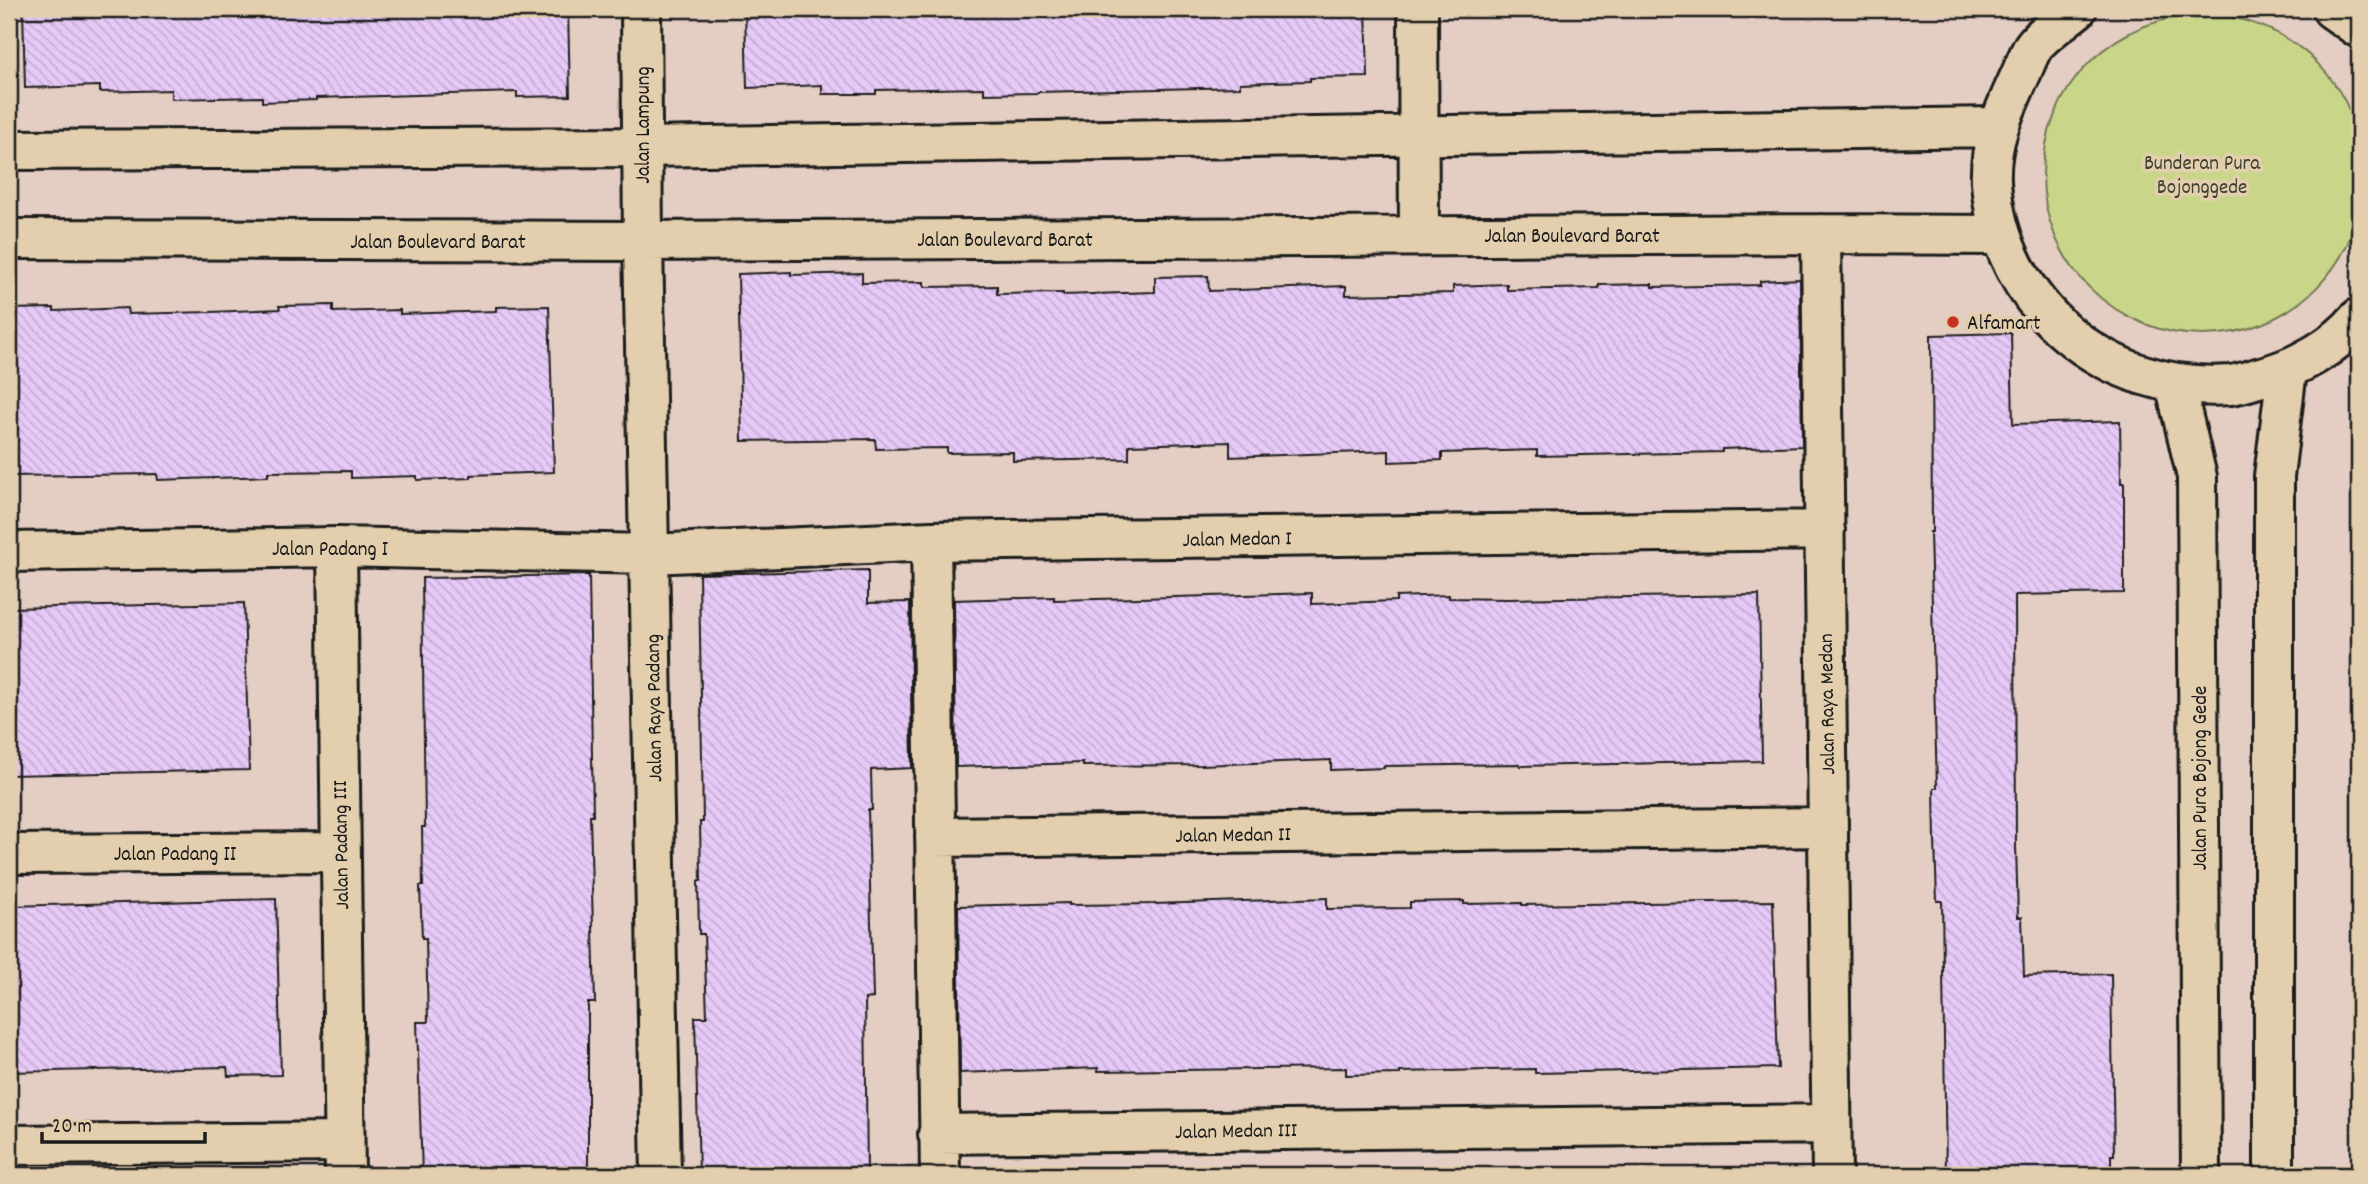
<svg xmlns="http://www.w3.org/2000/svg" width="2368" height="1184" font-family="Dekko,sans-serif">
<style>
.green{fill:#c9d588;stroke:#727852;stroke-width:2}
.building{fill:url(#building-back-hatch);stroke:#1c1c1c;stroke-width:2}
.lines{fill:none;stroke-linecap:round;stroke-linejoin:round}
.street-casing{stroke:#1c1c1c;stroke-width:44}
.street{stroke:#e3cfad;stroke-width:38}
.poi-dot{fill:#c8321e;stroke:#e3cfad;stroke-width:2.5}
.labels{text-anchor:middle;stroke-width:7;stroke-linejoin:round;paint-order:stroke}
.street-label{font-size:21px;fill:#1c1c1c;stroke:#e3cfad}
.park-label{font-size:21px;fill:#3f4132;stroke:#e3cfad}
.poi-label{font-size:21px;fill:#1c1c1c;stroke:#e3cfad;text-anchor:start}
</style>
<defs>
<pattern id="building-back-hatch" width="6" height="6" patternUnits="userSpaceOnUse" patternTransform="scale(1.75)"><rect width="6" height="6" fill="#e6c9f7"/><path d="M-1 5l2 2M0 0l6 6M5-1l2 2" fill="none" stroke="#c5acd3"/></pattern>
</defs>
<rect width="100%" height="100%" fill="#e4cdc3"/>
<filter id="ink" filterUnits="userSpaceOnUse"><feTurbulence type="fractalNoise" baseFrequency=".0143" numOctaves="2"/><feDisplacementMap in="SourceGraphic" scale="14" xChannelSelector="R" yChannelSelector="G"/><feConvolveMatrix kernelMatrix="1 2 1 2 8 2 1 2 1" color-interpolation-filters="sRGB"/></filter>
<g filter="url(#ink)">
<path class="green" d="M2043 175a160 160 0 1 1 320 0a160 160 0 1 1-320 0Z"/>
<path class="building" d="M23 9H76V13L168 11V9H568L570 96 517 97V92L316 98V100L262 102V97L171 99V90L100 92V86L25 88Z
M745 9H798V15L902 13V10L956 9V15L1185 9H1366L1368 77 1310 78V81L1240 83V87L1038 92V93L984 94V88L876 90V94H822V85L747 88Z
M791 272V275L862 273V283L924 282V287L997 286V294L1063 293V295L1155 292V277L1208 276 1209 291 1346 286V295L1453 293V286L1507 284V290L1599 288V285L1652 284V287L1760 285V281L1800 279 1802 446 1722 449V452L1537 456V450L1442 453V460L1389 462V451L1230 457V442L1129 445V459L1013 461V452L947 453V448L876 449 875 439 742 441 738 274Z
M333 305V312L400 310V314L496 311V307L549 306 554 472 471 475V478L417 480V476L351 478V471L268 472V476L158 480 157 474 9 476V309L54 308V311L127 308 128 314 211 312 280 309 279 306Z
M2011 333 2013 424 2120 421 2121 483H2124V593L2015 595 2016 846 2018 917H2022L2024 976 2111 974 2114 1155H2111V1175H1946L1942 901H1937L1935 841 1934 788H1937L1930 532H1932L1931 335Z
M868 570V603L910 602 912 768 871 770 872 810H868L873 998 865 999 867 1175H699L695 1017H707L704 934H699L698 881H701L700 822H703L699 574Z
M589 575 593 815H590L595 1003H588V1175H422L417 1022H428L426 938H422L420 886H423L422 827H425L422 578Z
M1312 593V604L1396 601V597L1449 595V598L1508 599 1759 595 1762 761 1520 766V764L1384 766V768L1331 770V760L1201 765 1083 766V763L956 767 954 600 1054 597V600L1139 598Z
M244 603 249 770 9 775V608Z
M1327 898V909L1410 908V902L1464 901V904L1522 903V905L1773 901 1778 1068 1535 1073V1069L1400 1072V1074L1346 1075V1068L1098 1071V1068L960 1073 958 906 1069 903V905L1154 904Z
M276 899 281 1075 228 1076 227 1067 9 1072V906Z"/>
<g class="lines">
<defs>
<path id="street" d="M641 9 643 241 661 1175
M1418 9 1419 236
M2077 9C2065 19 2042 34 2033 47 2028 56 2024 67 2020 76 2004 111 1989 143 1991 182 2000 307 2107 394 2230 385 2240 384 2251 380 2261 377 2297 368 2335 347 2359 318
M2332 9 2359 28
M9 150 642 147 1997 127
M1821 234 1832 1175
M9 239 643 241 1821 234 2000 235
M2175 384 2197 477 2201 1175
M931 541 940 1175
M337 547 345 1175
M9 552 337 547 650 554 931 541 1825 530
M935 837 1828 827
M9 854 341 852
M938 1134 1831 1124
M9 1145 344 1142
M2274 1175V476L2287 370"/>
</defs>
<use href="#street" class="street-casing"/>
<use href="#street" class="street"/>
</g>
</g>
<circle class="poi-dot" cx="1953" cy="322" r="7"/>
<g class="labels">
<g class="street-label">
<text transform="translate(642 125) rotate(-90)" y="7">Jalan Lampung</text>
<text x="1572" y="242">Jalan Boulevard Barat</text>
<text x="1005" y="246">Jalan Boulevard Barat</text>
<text x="438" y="248">Jalan Boulevard Barat</text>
<text transform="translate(1237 538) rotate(-1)" y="7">Jalan Medan I</text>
<text x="330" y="555">Jalan Padang I</text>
<text transform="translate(1826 704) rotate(-91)" y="7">Jalan Raya Medan</text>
<text transform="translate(653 708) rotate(-91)" y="7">Jalan Raya Padang</text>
<text transform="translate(2199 778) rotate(-90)" y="7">Jalan Pura Bojong Gede</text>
<text transform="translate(1233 834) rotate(-1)" y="7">Jalan Medan II</text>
<text transform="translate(340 845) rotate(-91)" y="7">Jalan Padang III</text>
<text x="175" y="860">Jalan Padang II</text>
<text transform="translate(1236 1130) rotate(-1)" y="7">Jalan Medan III</text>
</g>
<g class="park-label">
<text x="2202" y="169">Bunderan Pura<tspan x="2202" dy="24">Bojonggede</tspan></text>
</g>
<g class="poi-label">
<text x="1967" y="329">Alfamart</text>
</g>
</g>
<rect width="2368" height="1184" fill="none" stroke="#e3cfad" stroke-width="35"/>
<rect x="18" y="18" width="2333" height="1149" fill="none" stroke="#1c1c1c" stroke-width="2.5" filter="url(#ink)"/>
<path d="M42 1132v10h163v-10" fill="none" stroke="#1c1c1c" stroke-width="3.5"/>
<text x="52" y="1132" font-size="21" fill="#1c1c1c" stroke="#e3cfad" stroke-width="5" paint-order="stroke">20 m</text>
</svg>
